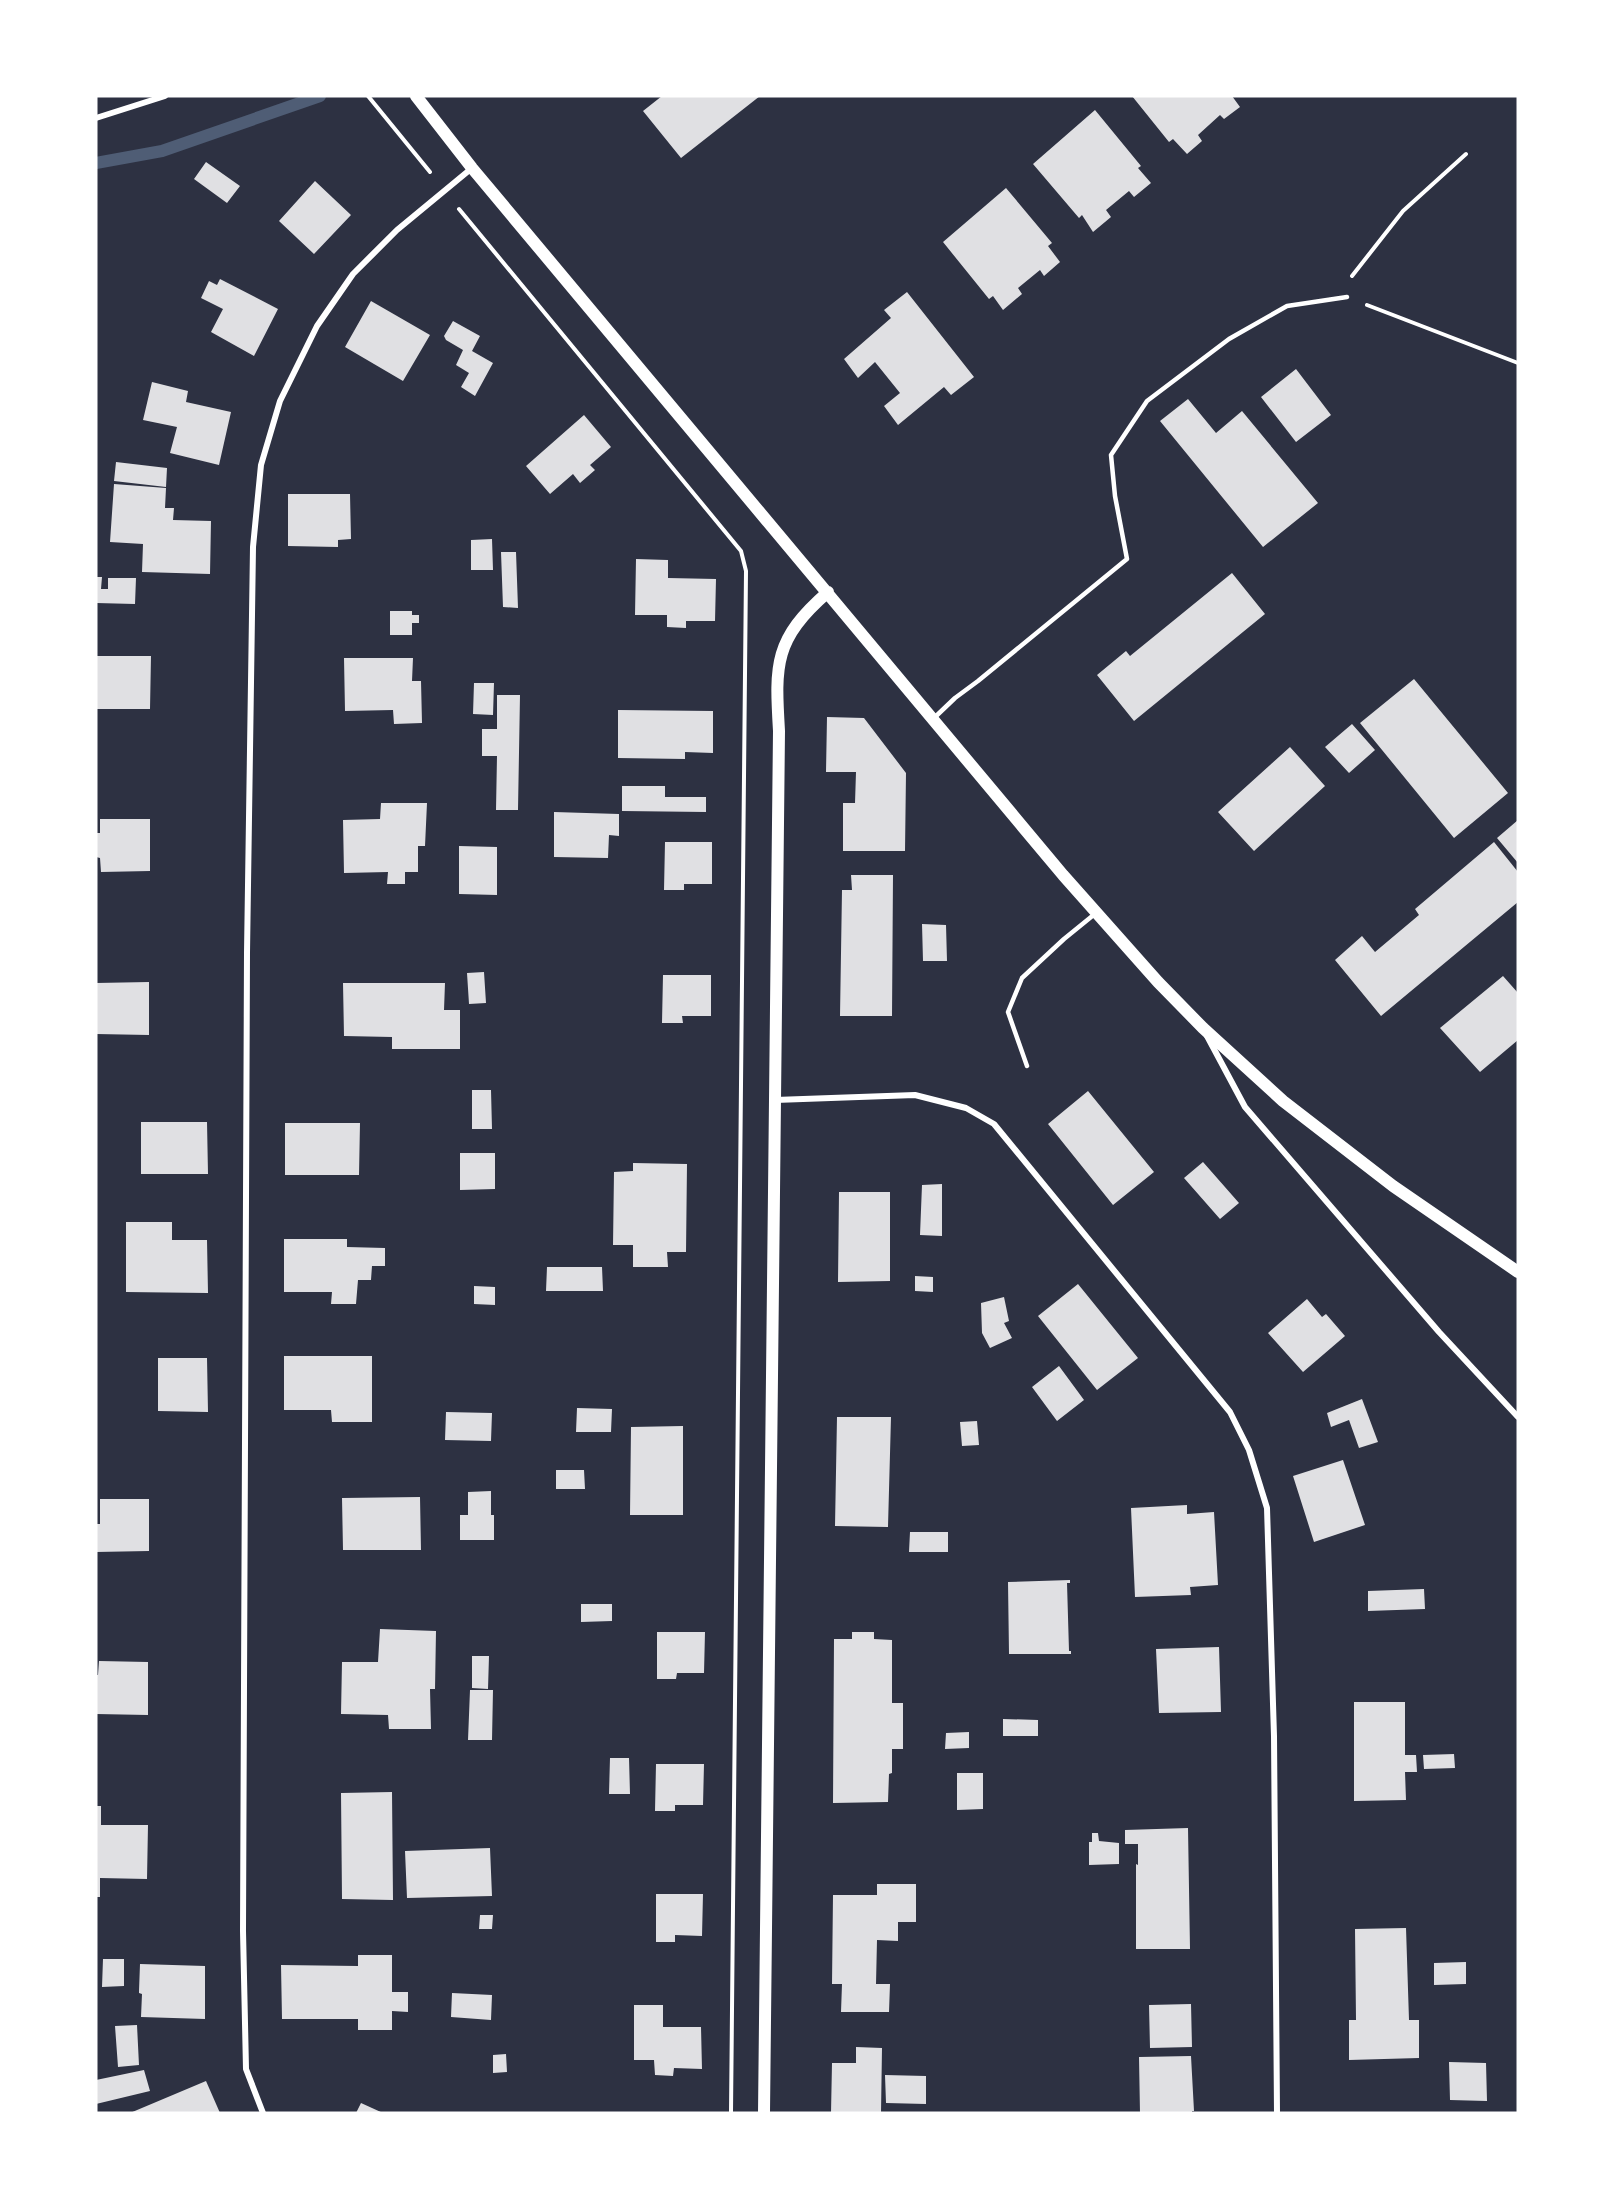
<svg xmlns="http://www.w3.org/2000/svg" width="1614" height="2209" font-family="'Zilla Slab',serif">
<style>
.lines{fill:none;stroke-linecap:round;stroke-linejoin:round}
.stream{stroke:#4f5d75;stroke-width:12}
.building{fill:#e0e0e3}
.path{stroke:#fff;stroke-width:4}
.service{stroke:#fff;stroke-width:4.5}
.minor{stroke:#fff;stroke-width:6}
.secondary{stroke:#fff;stroke-width:12}
</style>
<rect width="100%" height="100%" fill="#2d3142"/>
<g class="lines">
<path class="stream" d="M96 163 162 151 320 96"/>
</g>
<path class="building" d="M662 96H760L681 158 643 111Z
M1132 96H1232L1240 107 1224 119 1220 115 1198 135 1202 141 1187 154 1173 139 1169 142Z
M1095 110 1141 166 1138 168 1151 183 1134 197 1129 191 1106 210 1111 217 1093 232 1082 215 1079 218 1033 164Z
M206 162 240 186 227 203 194 179Z
M315 181 351 215 314 254 279 221Z
M1006 188 1052 243 1048 246 1060 262 1044 276 1040 270 1018 288 1022 294 1003 310 993 296 989 299 943 242Z
M220 279 278 309 254 356 211 332 223 309 201 298 209 281 217 285Z
M907 292 974 377 951 395 944 387 898 425 884 406 900 393 875 362 858 378 844 359 891 318 884 310Z
M371 301 430 335 403 381 345 347Z
M453 321 480 336 472 351 493 363 475 396 461 387 469 373 456 365 463 350 446 340 444 336Z
M1296 369 1331 415 1296 442 1261 397Z
M152 382 188 391 186 402 231 412 219 465 170 453 177 427 143 420Z
M1188 399 1216 433 1242 411 1318 503 1263 547 1160 421Z
M584 415 611 447 590 465 595 470 580 483 573 474 550 494 526 466Z
M116 462 167 468 166 487 114 481Z
M114 484 166 488 165 508H174L173 520 211 521 210 574 142 572 143 544 110 542Z
M288 494H350L351 539 338 540V547L288 546Z
M492 539 493 570H471V540Z
M501 552H516L518 608 503 607Z
M636 559 668 560V578L716 579 715 621H686V628L667 627V615H635Z
M1232 573 1265 614 1134 721 1097 675 1126 651 1130 656Z
M96 577H102L101 589H108V578H136L135 604 96 603Z
M390 611H412V615H419V623H412V635H390Z
M96 656H151L150 709H96Z
M344 658H413L412 681H421L422 723 394 724 393 710 345 711Z
M1414 679 1508 793 1454 838 1360 723Z
M474 683H494L493 715 473 714Z
M497 695H520L518 810H496L497 756H482V729H497Z
M618 710 713 711V753L685 752V759L618 758Z
M827 717 864 718 906 773 905 851H843V803H855L856 772H826Z
M1352 724 1375 750 1349 773 1325 747Z
M1290 747 1325 786 1254 851 1218 812Z
M622 786H665V797H706V812L622 811Z
M381 803H427L425 846H418V872H405V884H387L388 872 344 873 343 820 380 819Z
M554 812 619 814V836L609 835 608 858 554 857Z
M100 819H150V871L101 872 100 858 96 857V833H100Z
M1518 820V863L1497 838Z
M665 842H712V884H684V890H664Z
M1494 842 1518 872V902L1381 1016 1335 960 1362 936 1375 952 1419 915 1415 909Z
M459 846 497 847V895L459 894Z
M851 875H893L892 1016H840L842 890H852Z
M922 924 946 925 947 961H923Z
M484 972 486 1003 469 1004 467 973Z
M663 975H711V1016H682L683 1023H662Z
M1503 976 1518 993V1040L1480 1072 1440 1028Z
M149 982V1035L96 1034V983Z
M343 983H445L444 1010H460V1049H392V1037L344 1036Z
M472 1090H491L492 1129H472Z
M1088 1091 1154 1172 1113 1205 1048 1124Z
M141 1122H207L208 1174H141Z
M285 1123H360L359 1175H285Z
M460 1153H495V1189L460 1190Z
M1203 1162 1239 1203 1220 1219 1184 1178Z
M633 1163 687 1164 686 1252H667L668 1267H633V1245H613L614 1172 633 1171Z
M942 1184V1236L920 1235 922 1185Z
M839 1192H890V1281L838 1282Z
M126 1222H172V1240H207L208 1293 126 1292Z
M284 1239H347V1247L385 1248V1266H372L371 1280H358L356 1304H331L332 1292H284Z
M547 1267H602L603 1291H546Z
M915 1276 933 1277V1292L915 1291Z
M1078 1284 1138 1358 1097 1390 1038 1316Z
M474 1286 495 1287V1305L474 1304Z
M1004 1297 1009 1321 1004 1323 1012 1338 990 1348 982 1333 981 1303Z
M1307 1299 1322 1317 1326 1314 1345 1336 1303 1372 1268 1333Z
M284 1356H372V1422H332L331 1410H284Z
M158 1358H207L208 1412 158 1411Z
M1059 1366 1084 1400 1057 1421 1032 1387Z
M1362 1399 1378 1442 1359 1448 1349 1420 1331 1427 1327 1413Z
M577 1408 612 1409 611 1432H576Z
M446 1412 492 1413 491 1441 445 1440Z
M837 1417H891L888 1527 835 1526Z
M977 1421 979 1445 962 1446 960 1422Z
M683 1426V1515H630L631 1427Z
M1343 1460 1365 1525 1314 1542 1293 1476Z
M556 1470H584L585 1489H556Z
M491 1491V1515H494V1540H460V1515H468V1492Z
M420 1497 421 1550H343L342 1498Z
M100 1499H149V1551L96 1552V1524H100Z
M1187 1505V1514L1214 1512 1218 1585 1190 1587 1191 1595 1135 1597 1131 1508Z
M910 1532H948V1552H909Z
M1070 1580V1583H1067L1069 1651H1071V1654H1009L1008 1582Z
M1424 1589 1425 1609 1368 1611V1591Z
M581 1604H612V1621L581 1622Z
M380 1629 436 1631 435 1689H430L431 1729H389L388 1715 341 1714 342 1662H378Z
M657 1632H705L704 1673H677L676 1679H657Z
M852 1632H874V1639L892 1640V1703H903V1749H892V1773L889 1774 888 1802 833 1803 834 1639H852Z
M1219 1647 1221 1712 1159 1713 1156 1649Z
M472 1656H489L488 1689 472 1688Z
M99 1661 148 1662V1715L96 1714V1675H98Z
M470 1690H493L492 1740H468Z
M1354 1702H1405V1755H1416L1417 1772H1405L1406 1800 1354 1801Z
M1003 1719 1038 1720V1736H1003Z
M969 1732V1748L945 1749 946 1733Z
M1454 1754 1455 1768 1424 1769 1423 1755Z
M610 1758H629L630 1794H609Z
M656 1764H704L703 1805H675V1811H655Z
M957 1773H983V1809L957 1810Z
M392 1792 393 1900 342 1899 341 1793Z
M96 1806H101V1825H148L147 1879 100 1878V1897H96Z
M1188 1828 1190 1949H1136V1864L1138 1865V1844H1125V1830Z
M1092 1833H1098L1099 1841 1119 1843V1864L1089 1865V1842H1092Z
M490 1848 492 1896 407 1898 405 1851Z
M877 1884H916V1922H898V1941L877 1940 876 1984H890L889 2012H841L842 1984H832L833 1895H877Z
M656 1894H703L702 1936 675 1935V1942H656Z
M480 1915H493L492 1929H479Z
M1406 1928 1409 2020H1419V2058L1349 2060V2020H1356L1355 1929Z
M358 1955H392V1992H408V2012L392 2011V2030H358V2019H282L281 1965 358 1966Z
M103 1959H124V1986L102 1987Z
M1466 1962V1984L1434 1985V1963Z
M140 1964 205 1966V2019L141 2017 142 1994 139 1993V1991Z
M452 1993 492 1995 491 2020 451 2017Z
M1191 2004 1192 2047 1150 2048 1149 2005Z
M634 2005H663V2027H701L702 2069 674 2068 673 2076 655 2075 654 2060H634Z
M137 2025 139 2065 118 2067 115 2026Z
M856 2047 882 2048 881 2113H831L832 2063H856Z
M506 2054 507 2072 493 2073V2055Z
M1191 2056 1194 2111H1192V2113H1140L1139 2057Z
M1449 2062 1486 2063 1487 2101 1450 2100Z
M144 2070 150 2091 96 2104V2080Z
M885 2075 926 2076V2104L886 2103Z
M206 2081 220 2113H130Z
M361 2103 383 2113H356Z"/>
<g class="lines">
<path class="path" d="M368 96 430 172
M459 209 741 551 746 571 731 2113
M1352 276 1403 211 1466 154
M1367 305 1518 363"/>
<path class="service" d="M933 719 955 698 978 681 1127 559 1115 496 1111 455 1147 401 1229 339 1287 306 1347 297
M1027 1066 1008 1012 1022 978 1064 939 1096 913"/>
<path class="minor" d="M96 118 165 96
M1207 1036 1245 1107 1439 1332 1518 1417
M775 1100 915 1095 966 1108 994 1124 1230 1412 1249 1450 1267 1508 1274 1736 1277 2113
M263 2113 246 2069 243 1931 247 953 253 547 261 465 280 401 317 326 353 274 397 230 472 168"/>
<path class="secondary" d="M416 96 472 168 1063 875 1158 982 1203 1028 1283 1101 1393 1186 1518 1272
M764 2113 779 731C775 664 774 639 828 592"/>
</g>
<rect width="1614" height="2209" fill="none" stroke="#ffffff" stroke-width="195"/>
</svg>
